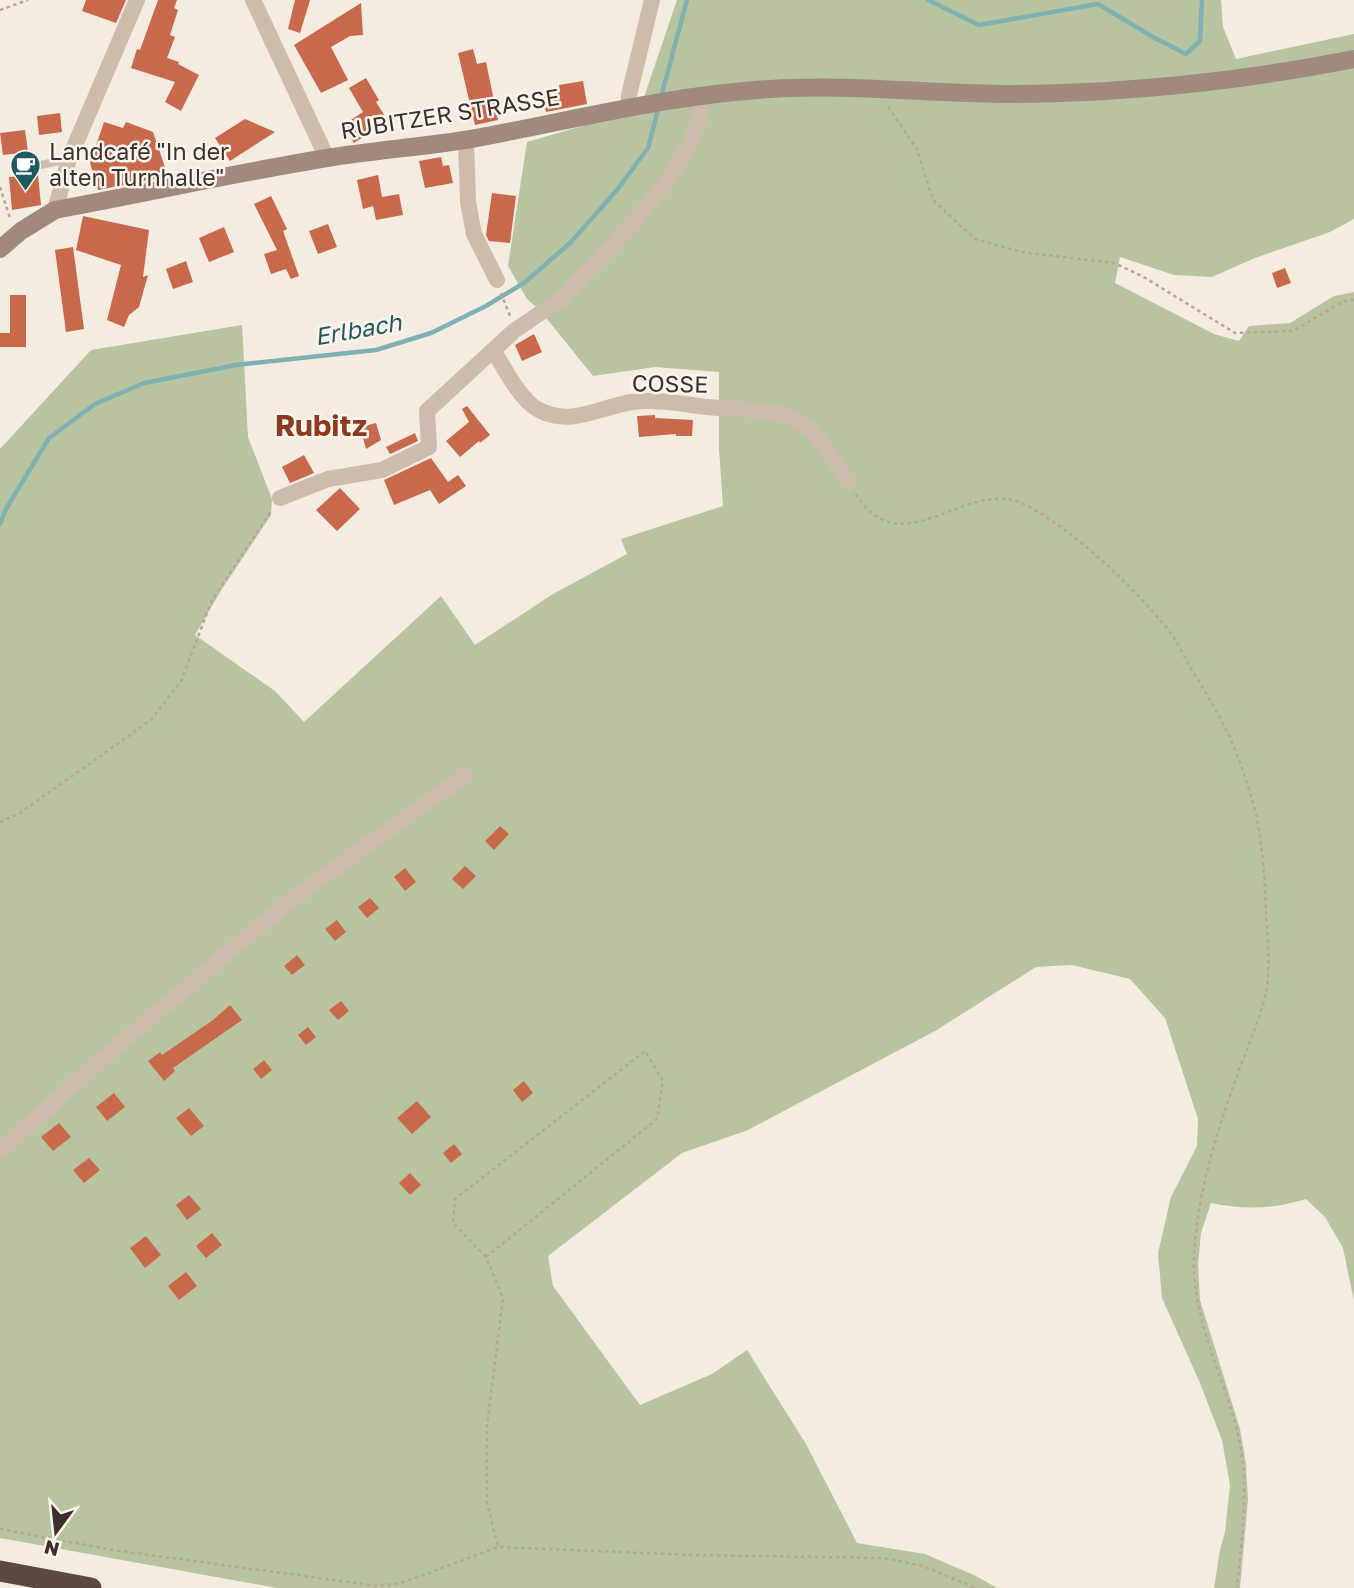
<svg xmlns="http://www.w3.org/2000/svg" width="1354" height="1588" font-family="'Golos Text',sans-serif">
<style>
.green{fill:#b8c4a0}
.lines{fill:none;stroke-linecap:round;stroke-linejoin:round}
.stream{stroke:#7fb0b2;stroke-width:4.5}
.building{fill:#c8694b}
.path{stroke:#b9a596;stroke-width:2.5;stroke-dasharray:3.5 3.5;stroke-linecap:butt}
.service{stroke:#cdbbac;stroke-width:8}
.minor{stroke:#cdbbac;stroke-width:16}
.secondary{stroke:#a18a7d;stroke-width:18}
.motorway{stroke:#5c4a42;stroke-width:21}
.labels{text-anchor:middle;stroke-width:5;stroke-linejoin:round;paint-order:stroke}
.street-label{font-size:23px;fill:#3b302b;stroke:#fbf5ee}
.poi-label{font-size:23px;fill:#3b302b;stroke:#fbf5ee;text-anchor:start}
.water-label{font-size:24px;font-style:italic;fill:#1f5a5e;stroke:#fbf5ee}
.district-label{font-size:30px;font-weight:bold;fill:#8c3b22;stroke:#fbf5ee}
</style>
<rect width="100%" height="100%" fill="#f4ebe1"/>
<path class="green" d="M677 0H1221L1223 27 1236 59 1354 34V219L1330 232 1255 258 1212 277 1174 275 1120 257 1115 283 1214 334 1239 341 1249 326 1290 323 1334 296 1354 292V1301L1343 1248 1325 1217 1306 1199C1274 1209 1244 1210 1211 1203L1201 1233 1198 1264 1200 1300 1240 1429 1246 1464 1248 1500 1240 1588H1214L1220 1550 1225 1532 1230 1485 1222 1440 1200 1383 1162 1298 1158 1253 1171 1197 1197 1146 1198 1119 1165 1018 1130 979 1072 965 1036 967 935 1031 748 1130 682 1153 548 1256 553 1286 640 1405 712 1374 747 1350 806 1444 857 1543 925 1554 976 1576 997 1588H277L0 1538V449L91 350 242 325 248 437 272 499 271 515 222 589 195 635 275 691 304 722 441 596 475 645 553 594 627 554 621 539 723 506 719 449V372L655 367 593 376 539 309 527 299 508 266 527 142 640 109Z"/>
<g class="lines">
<path class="stream" d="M928 0 979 25 1098 4 1153 37 1186 54 1200 41 1202 0
M661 97 687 0
M0 524 6 509 49 438 95 404 144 383 236 365 376 350 431 333 486 306 524 283 570 243 617 190 648 148 659 106"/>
</g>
<path class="building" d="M86 0H126L116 23 82 11Z
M158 0H177L174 8 178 10 170 35 175 37 167 58 179 62 178 64 199 75 181 111 165 102 175 82 131 68 137 49 140 50Z
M295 0H310L300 33 288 29Z
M361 3 363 35 350 36 331 47 348 80 321 93 294 45Z
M473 49 477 64 486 62 498 120 475 125 458 53Z
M366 78 379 100 376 102 388 121 354 143 343 125 363 112 349 88Z
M583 81 587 104 546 112 543 95 560 92 559 85Z
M60 113 62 132 39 135 37 116Z
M245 119 275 132 230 161 215 138Z
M104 122 123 128 126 122 153 132 168 176 98 190 90 163Z
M25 130 28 152 3 155 0 133Z
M441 157 443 166 449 165 453 183 425 188 419 161Z
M38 175 41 205 12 210 9 177Z
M378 175 382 197 399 194 403 215 376 220 373 206 363 209 357 180Z
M492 193 516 196 510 243 489 241 486 235Z
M271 196 287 229 283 231 299 276 291 279 286 269 271 274 264 254 277 250 254 204Z
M83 216 149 230 143 277 148 275 139 307 129 315 124 327 107 320 121 265 76 250Z
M328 224 337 247 318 254 309 231Z
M224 227 234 252 209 262 199 238Z
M73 247 84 329 66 332 55 250Z
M186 261 193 282 173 289 166 269Z
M1285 268 1291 283 1277 288 1272 273Z
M10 295H26V347H0V333H10Z
M534 334 542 352 522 361 515 345Z
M467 406 490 435 480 443 479 441 460 457 446 441 469 422 462 409Z
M655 415V418L693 420 692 436H676V434L639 437 637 416Z
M376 423 381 440 366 449 360 427Z
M415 433 418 441 390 454 386 447Z
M304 455 314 473 290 483 282 467Z
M431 458 448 482 458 475 466 486 439 504 430 490 394 505 384 480Z
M340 488 360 509 337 531 316 510Z
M500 826 509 834 494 850 485 841Z
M465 866 476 876 463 889 452 879Z
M405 868 416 882 405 891 394 877Z
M370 898 379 908 367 918 358 907Z
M337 920 346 932 335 941 325 929Z
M297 955 305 965 292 975 284 966Z
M341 1001 349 1011 338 1020 329 1010Z
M230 1005 242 1020 173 1068 175 1071 164 1081 148 1061 160 1052 162 1055 213 1020Z
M308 1027 316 1037 306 1045 298 1035Z
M264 1060 272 1070 261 1079 253 1069Z
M524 1081 533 1093 522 1102 513 1090Z
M114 1093 125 1107 107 1121 96 1107Z
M417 1101 431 1117 412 1134 397 1118Z
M189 1108 204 1126 191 1136 176 1118Z
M59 1123 71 1137 53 1151 41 1137Z
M454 1144 462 1154 451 1163 443 1153Z
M89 1158 100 1170 84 1183 73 1170Z
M410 1173 421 1185 410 1195 399 1183Z
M189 1195 201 1209 187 1220 176 1205Z
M212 1233 222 1245 206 1258 196 1246Z
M146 1236 161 1255 145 1268 130 1248Z
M186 1272 197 1286 179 1300 168 1286Z"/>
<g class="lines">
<path class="path" d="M0 10 28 0
M888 107 917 149 933 200 975 239 1021 252 1114 263 1142 276 1235 333 1293 331 1344 301 1354 300
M0 187 10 218
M501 293 510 316
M856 494C898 563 958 488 1013 500 1039 507 1089 548 1109 567 1129 585 1148 606 1166 627 1176 639 1183 655 1191 668 1201 686 1213 703 1222 722 1235 745 1244 774 1252 799 1262 833 1265 880 1266 915 1268 942 1271 972 1265 998 1258 1024 1246 1050 1237 1076 1216 1134 1197 1195 1194 1257 1192 1319 1222 1372 1237 1430 1250 1482 1242 1536 1237 1588
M0 822 20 813 151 720 181 681 212 600 272 510
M486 1257 657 1119 663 1081 645 1051 455 1199 453 1223 486 1257 503 1298 487 1425V1503L498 1547
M0 1529 113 1550 378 1586 400 1583 421 1576 498 1547 692 1555 884 1558 923 1566 976 1588"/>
<path class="service" d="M27 168 68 159"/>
<path class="minor" d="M253 0 327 158
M628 109 629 95 652 0
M466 140 468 202 474 234 497 280
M55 210 69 159 137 0
M494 351C504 368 521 401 539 410 572 427 599 407 632 402 658 399 682 404 707 407 734 410 779 407 802 424 822 438 835 462 849 482
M280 498 328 479 382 470 429 447 427 411 514 331 561 299 628 229 669 179 691 141 699 119 702 97
M0 1151 103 1058 292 899 464 776"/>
<path class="secondary" d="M0 249 21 231 55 210C146 193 236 173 327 158 375 150 423 147 471 139 570 121 669 95 770 89 847 84 924 93 1000 94 1120 94 1237 82 1354 59"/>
<path class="motorway" d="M0 1571 91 1588"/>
</g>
<defs>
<symbol id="cafe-pin" viewBox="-11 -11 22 30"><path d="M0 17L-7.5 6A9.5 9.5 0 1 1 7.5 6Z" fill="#1f5a5e" stroke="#fbf5ee"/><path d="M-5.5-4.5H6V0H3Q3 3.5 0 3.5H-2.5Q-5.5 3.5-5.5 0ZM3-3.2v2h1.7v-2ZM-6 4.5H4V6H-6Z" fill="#fff"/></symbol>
</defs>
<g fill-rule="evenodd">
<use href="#cafe-pin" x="8" y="148" width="35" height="47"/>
</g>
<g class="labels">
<g class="street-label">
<text transform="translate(450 114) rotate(-9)" y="8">RUBITZER STRASSE</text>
<text transform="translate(670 384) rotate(1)" y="8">COSSE</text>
</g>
<g class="poi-label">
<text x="49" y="160">Landcafé "In der<tspan x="49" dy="26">alten Turnhalle"</tspan></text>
</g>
<g class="water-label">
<text transform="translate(358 330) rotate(-10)" y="8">Erlbach</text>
</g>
<g class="district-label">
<text x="321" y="436">Rubitz</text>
</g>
</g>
<g transform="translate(56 1532) rotate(195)" stroke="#fbf5ee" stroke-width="5" paint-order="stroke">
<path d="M0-5L12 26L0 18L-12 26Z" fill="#3b302b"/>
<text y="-10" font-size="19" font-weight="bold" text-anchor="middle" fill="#3b302b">N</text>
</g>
</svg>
